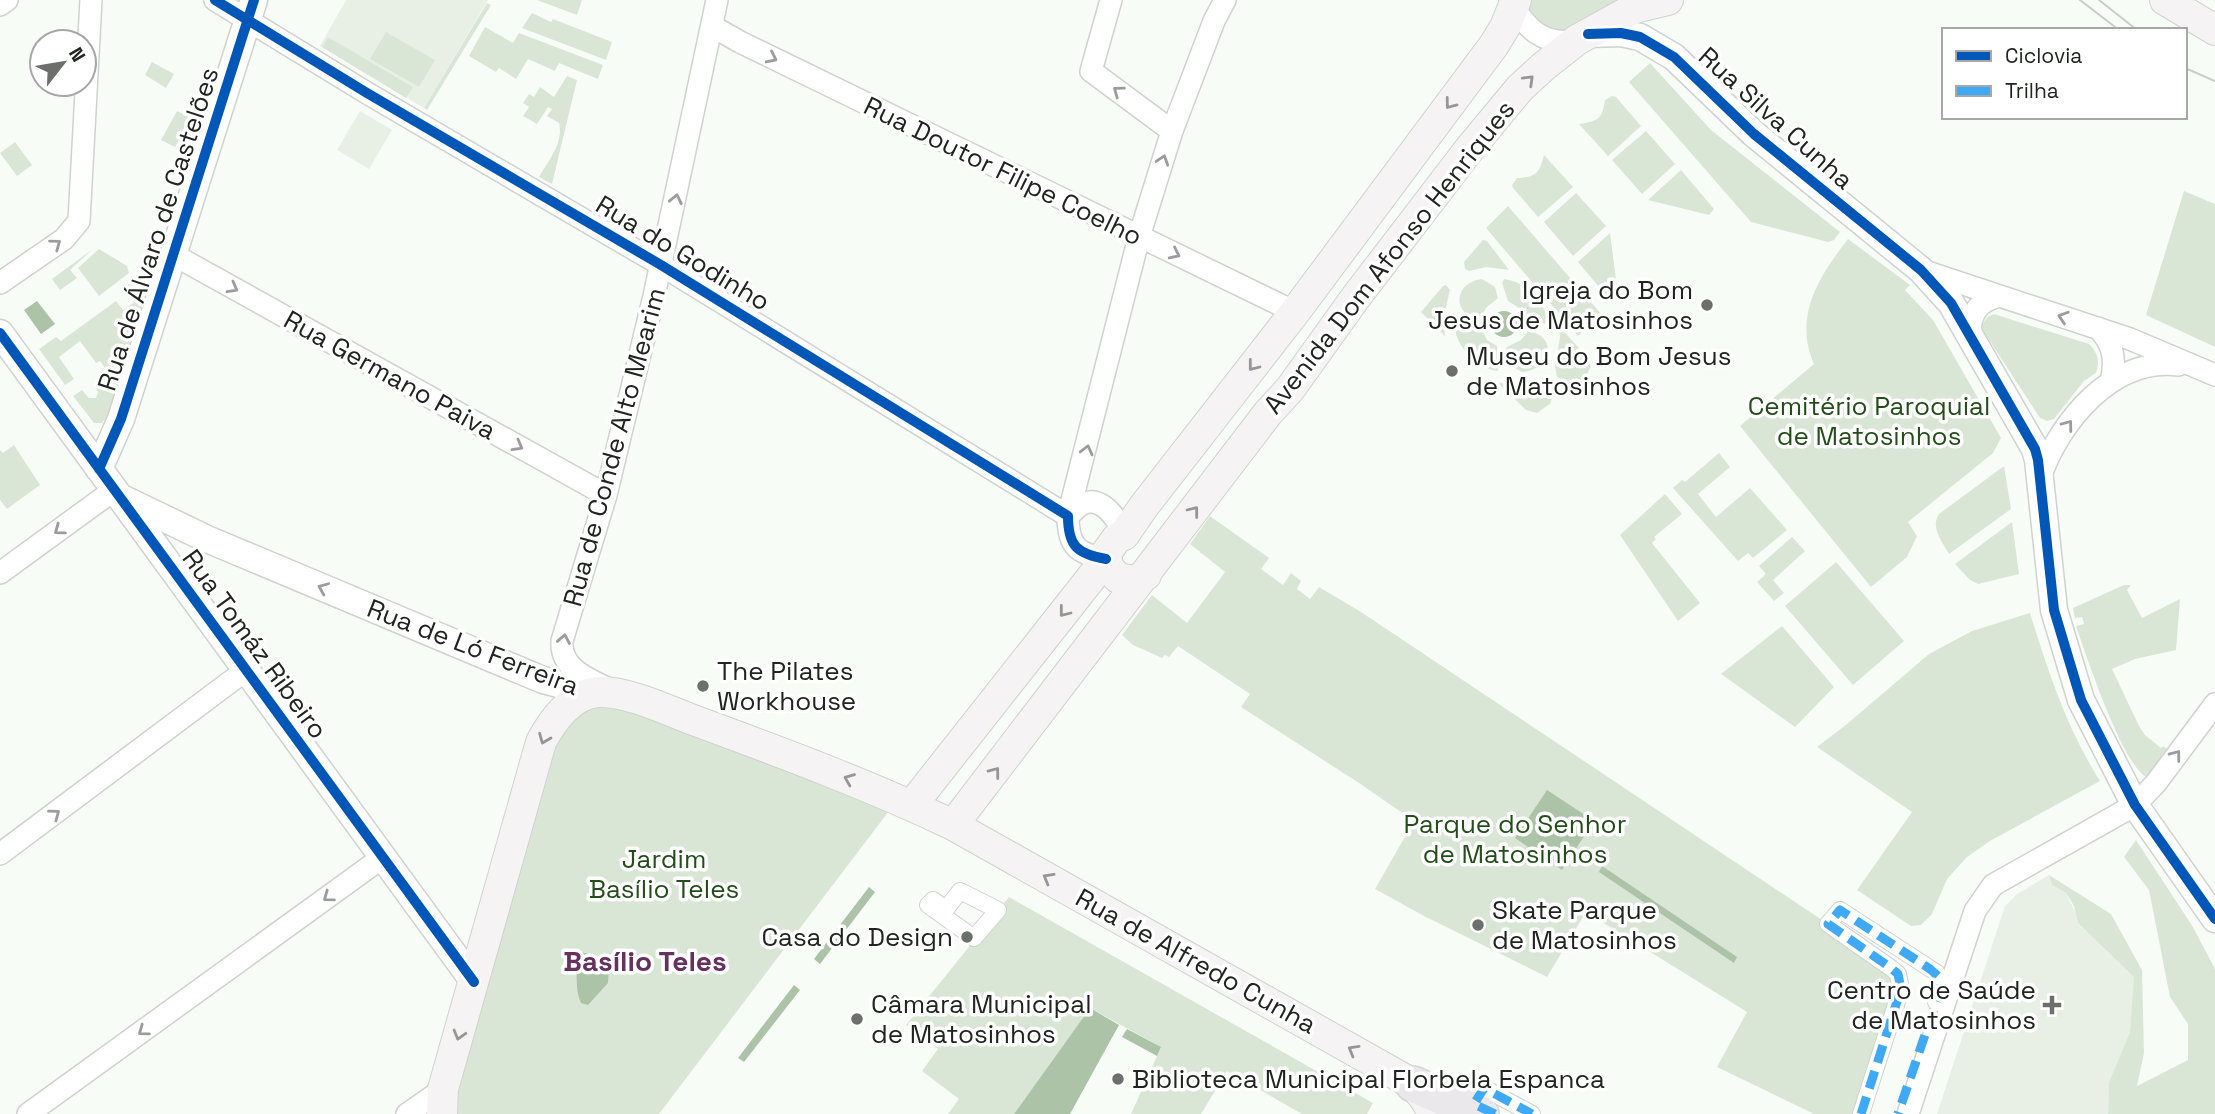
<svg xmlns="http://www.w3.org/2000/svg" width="2215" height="1114" font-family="'Space Grotesk',sans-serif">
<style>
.built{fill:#e8f0e6}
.green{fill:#d9e6d5}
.water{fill:#acc3a7}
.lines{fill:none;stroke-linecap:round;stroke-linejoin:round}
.pedestrian-casing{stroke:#cfd2cf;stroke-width:18}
.minor-casing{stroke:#cfd2cf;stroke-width:24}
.tertiary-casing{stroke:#cfd2cf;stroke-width:29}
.secondary-casing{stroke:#cfd2cf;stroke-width:32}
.primary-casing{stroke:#d5d7d4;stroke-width:38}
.pedestrian{stroke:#fefffe;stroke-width:16}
.minor{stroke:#fefffe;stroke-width:21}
.tertiary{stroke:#fefffe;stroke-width:26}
.secondary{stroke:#f5f3f4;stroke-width:30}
.primary{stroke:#eae8ea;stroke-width:35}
.tram{stroke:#ccc;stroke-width:2}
.quiet{stroke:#3fa9f5;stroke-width:9;stroke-dasharray:18 9;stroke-linecap:butt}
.cycleway-casing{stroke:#fff;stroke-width:15}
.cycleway{stroke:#0057b8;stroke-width:10}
.oneway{stroke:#9b9c9b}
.oneway2{stroke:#969695}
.poi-dot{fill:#6c706c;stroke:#fff;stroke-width:2.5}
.labels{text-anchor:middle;stroke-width:7;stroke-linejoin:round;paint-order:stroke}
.street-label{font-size:26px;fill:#212421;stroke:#fff}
.poi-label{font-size:26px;fill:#212421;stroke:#fff;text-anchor:start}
.park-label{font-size:26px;fill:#234e1a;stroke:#fff}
.neighbourhood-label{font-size:28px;font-weight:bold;fill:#67315f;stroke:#fff}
</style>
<rect width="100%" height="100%" fill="#f8fcf7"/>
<path class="built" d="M346 0H488L424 108 320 46Z
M360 111 392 130 369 169 337 150Z
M2049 875 2052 885 2066 893 2077 916 2078 923 2135 977 2130 1032 2109 1082 2108 1114H1937L2005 906 2017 894Z"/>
<path class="green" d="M537 0H582L577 15Z
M1526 0H1631L1563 33C1544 33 1530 18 1526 0Z
M487 3 491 5 427 110 424 108Z
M532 13 551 22 553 19 612 42 606 60 522 28Z
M485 27 513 43 519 33 603 65 598 79 559 63 555 71 528 59 516 79 499 68 496 72 469 56Z
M386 32 435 60 419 87 370 59Z
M328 37 413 87 406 98 322 47Z
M152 62 174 74 166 88 145 75Z
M1650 63 1711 130 1840 232 1834 240 1828 242 1751 222 1629 82Z
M567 76 577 80 552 184 539 177C548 161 564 143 559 123L547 116 552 109 548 107 537 124 523 116 529 107 523 103 529 94 534 97 540 87 554 97Z
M1612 96 1616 97 1641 126 1608 156 1579 124C1599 121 1602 119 1605 100Z
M177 111 191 118 175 147 161 140Z
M1646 131 1675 164 1642 194 1612 160Z
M15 142 32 165 17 176 0 153Z
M1544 155 1573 187 1538 217 1513 188 1512 185 1517 178C1536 177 1539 174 1544 155Z
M1681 170 1714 209 1709 215 1648 200Z
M2184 191 2215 204V347L2146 315Z
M1576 193 1606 226 1573 256 1544 222Z
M1508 206 1602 315 1578 336 1486 228Z
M1610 233 1618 295 1611 301 1578 262Z
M1848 239 1910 285 1905 290 1933 320 2001 438 1993 453 1908 522 1917 536 1907 557 1871 587 1740 426 1814 364C1793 317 1819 276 1848 239Z
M1483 240 1487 241 1509 270 1486 267 1469 271 1465 269 1464 262Z
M93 249 70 270 77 278 60 290 52 279Z
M99 249 127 266 129 273 99 296 78 268Z
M144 273 150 280 107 417 102 423H94L73 396 82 390 89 398H96L98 392 95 387 107 378 103 372 106 369 100 361 96 363 80 341 59 357 74 379 65 385 39 349 56 337 61 341 116 301 123 310 136 301 123 288Z
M1482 279 1495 287 1498 298 1486 308 1481 317C1453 319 1451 283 1482 279Z
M1504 279C1526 282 1540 297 1547 317L1545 324 1526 321 1522 310 1508 301 1502 283Z
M1446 285 1450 290 1444 315 1445 336 1421 312 1443 286Z
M1994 314 2089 344C2098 353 2100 361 2096 373L2084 381 2054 419 2047 421 2040 418 1982 329C1983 321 1986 317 1994 314Z
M1460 318 1482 329 1487 340 1497 346 1498 371C1477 369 1449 341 1456 319Z
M1558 325 1587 357 1591 366 1585 378 1573 385 1565 384 1557 377 1555 366 1560 337Z
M1528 331C1559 336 1551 370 1522 372L1512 366 1505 351 1507 347 1521 340Z
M1542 379 1550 383 1555 391 1550 404 1537 413 1526 410 1498 383 1519 384Z
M14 445 40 485 7 509 0 500V450L3 453Z
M1719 453 1730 467 1698 494 1716 517 1750 488 1787 530 1753 558 1748 553 1738 561 1673 488 1682 480 1685 482Z
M2004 466 2011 509 1949 554C1942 541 1930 528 1939 514Z
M1665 494 1682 514 1654 537 1656 539 1652 543 1700 603 1678 621 1620 535Z
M1210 516 1269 558 1261 569 1283 585 1291 573 1301 581 1297 589 1310 599 1319 587 1361 612 1828 924 1898 974 1861 1114H1814L1717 1067 1747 1012 1586 912 1547 977 1424 916 1375 889 1414 821 1359 783 1241 707 1250 694 1178 646 1169 657 1165 655 1162 658 1133 645 1122 635 1152 595 1187 623 1225 572 1190 544Z
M2012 522 2019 574 1978 584 1970 580 1955 564Z
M1792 537 1805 551 1773 580 1784 593 1774 601 1757 582 1766 574 1759 566Z
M1836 562 1904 641 1853 685 1785 606Z
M2124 585H2131L2127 590 2142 618 2180 599 2176 650 2135 659 2112 669 2139 726 2145 735 2161 748 2163 746 2169 750 2146 777C2122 763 2086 655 2076 626L2084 624 2082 617 2075 618 2073 608Z
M2030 613C2048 671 2067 729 2100 781L1990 841 1967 857 1947 879 1932 914 1921 925 1911 926 1857 890 1912 812 1817 747 1847 724 1929 654 1972 631Z
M1782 626 1834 687 1795 727 1721 674Z
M594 706 625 707 889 811 659 1114H454L455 1098 554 742 565 725Z
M2136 840 2193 927 2215 969V1114H2108L2109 1082 2130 1032 2134 977 2078 923 2074 906 2066 893 2052 885 2049 875 2111 914 2142 970 2144 1053 2137 1086 2188 1060V1024L2170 997 2149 890 2124 857Z
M1009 897 1373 1103 1367 1114H1302L1227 1071 1201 1114H1131L1161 1047 1090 1008 1014 1114H948L959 1099 922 1071 938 1049 906 1025Z"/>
<path class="water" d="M37 301 55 324 41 334 24 310Z
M1491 324a13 13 0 1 1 26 0a13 13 0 1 1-26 0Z
M1547 790 1594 821 1562 870 1515 838Z
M1602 866 1737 957 1734 963 1599 872Z
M869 887 875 892 820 964 814 959Z
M580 952 594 955 609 966 608 983 588 1005 581 1003C574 988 579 974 574 959Z
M794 985 800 990 744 1062 738 1058Z
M1090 1008 1119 1025 1070 1114H1014Z
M1127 1029 1161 1047 1157 1056 1122 1037Z"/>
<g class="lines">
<defs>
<path id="pedestrian" d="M960 891 998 910 974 938 928 905 933 900 946 909Z
M1483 1108 1474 1104 1484 1088 1532 1114
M1861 1114 1901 989 1898 974 1891 968 1828 924 1840 910 1937 973 1941 983 1936 1002"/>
<path id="minor" d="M215 0 367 93 661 265 1068 516
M1111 0 1091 71 1172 131
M1510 0C1525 28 1544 47 1577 40
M0 5 7 0
M712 26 740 42 1295 312
M174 255 606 495
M1921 270 2130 339 2215 375
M0 283 64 239 79 221 91 0
M2098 328C2114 344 2116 361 2111 382
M1970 335C1970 313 1978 301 2000 296
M2040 478C2059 422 2113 356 2179 365
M1068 516C1072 513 1077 507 1082 504 1102 494 1118 520 1124 535
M1106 559C1078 554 1068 547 1068 516L1139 237 1172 131 1214 21 1225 0
M0 573 114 490
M613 691C591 680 560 670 562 641L606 495 654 296 717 0
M0 854 246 670
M28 1114 383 857
M407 1114 443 1089
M1908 1114 1975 911 1993 885 2135 805 2156 783 2215 704"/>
<path id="tertiary" d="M1588 34 1621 33 1640 37 1674 57 1754 134 1921 270 1951 303 2035 449 2038 460 2054 610 2081 700 2135 805 2215 919
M0 333 474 982
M99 469 121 419 254 0
M124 499 207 539 543 680 592 693"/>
<path id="secondary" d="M2165 0 2215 30
M1146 575 1133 581 1118 578 1108 567 1106 553 1117 538 1124 535 1144 506 1295 312 1494 45 1505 27 1516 0
M912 805 1106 559
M953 825 1268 413 1290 389 1356 297 1471 147 1520 88 1544 66 1577 40 1635 8 1668 0
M442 1114 443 1089 541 742C552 721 572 693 599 692 628 691 669 711 696 721 783 753 869 785 953 825L1413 1084 1425 1099 1433 1114"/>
<path id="primary" d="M1413 1084 1481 1114"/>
</defs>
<use href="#pedestrian" class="pedestrian-casing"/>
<use href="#minor" class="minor-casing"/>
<use href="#tertiary" class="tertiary-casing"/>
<use href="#secondary" class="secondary-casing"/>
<use href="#primary" class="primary-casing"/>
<use href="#pedestrian" class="pedestrian"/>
<use href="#minor" class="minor"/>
<use href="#tertiary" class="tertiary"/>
<use href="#secondary" class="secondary"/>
<use href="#primary" class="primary"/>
<path class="tram" d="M2080 0 2119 30
M2099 0 2137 30
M2185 68 2215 81"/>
<path class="quiet" d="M1495 1114 1474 1104 1484 1088 1532 1114
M1861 1114 1901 989 1898 974 1891 968 1828 924 1840 910 1930 969 1940 978V991L1898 1114"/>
<defs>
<path id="cycleway" d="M215 0 367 93 661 265 1068 516C1068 547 1078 554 1106 559
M1588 34 1621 33 1640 37 1674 57 1754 134 1921 270 1951 303 2035 449 2038 460 2054 610 2081 700 2135 805 2215 919
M0 333 474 982
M99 469 121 419 254 0"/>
</defs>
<use href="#cycleway" class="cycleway-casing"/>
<use href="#cycleway" class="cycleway"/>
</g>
<defs><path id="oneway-chevron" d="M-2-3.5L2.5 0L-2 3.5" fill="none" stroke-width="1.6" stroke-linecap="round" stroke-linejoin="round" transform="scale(1.75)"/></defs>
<g class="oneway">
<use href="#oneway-chevron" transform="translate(772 58) rotate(26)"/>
<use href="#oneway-chevron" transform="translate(1118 91) rotate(-144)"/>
<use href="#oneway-chevron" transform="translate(1163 160) rotate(-72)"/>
<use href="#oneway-chevron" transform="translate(676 199) rotate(-78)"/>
<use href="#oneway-chevron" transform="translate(56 244) rotate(-36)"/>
<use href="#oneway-chevron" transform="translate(1175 254) rotate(26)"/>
<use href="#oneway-chevron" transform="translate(233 288) rotate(29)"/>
<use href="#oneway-chevron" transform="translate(2063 317) rotate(-162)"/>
<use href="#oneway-chevron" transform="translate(2068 425) rotate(-53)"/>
<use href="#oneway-chevron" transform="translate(518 446) rotate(29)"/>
<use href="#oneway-chevron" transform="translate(1087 450) rotate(-76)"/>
<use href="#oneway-chevron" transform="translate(59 530) rotate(144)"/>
<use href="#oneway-chevron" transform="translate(323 588) rotate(-157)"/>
<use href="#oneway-chevron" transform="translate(564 639) rotate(-80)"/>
<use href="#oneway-chevron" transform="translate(2176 755) rotate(-53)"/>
<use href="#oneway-chevron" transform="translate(55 814) rotate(-37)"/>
<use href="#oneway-chevron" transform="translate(328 897) rotate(144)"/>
<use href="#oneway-chevron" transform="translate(143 1031) rotate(144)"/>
</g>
<g class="oneway2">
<use href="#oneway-chevron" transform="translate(1529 80) rotate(-44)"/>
<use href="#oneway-chevron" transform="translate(1450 104) rotate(127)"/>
<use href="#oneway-chevron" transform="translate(1253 366) rotate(128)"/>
<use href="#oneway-chevron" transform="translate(1194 511) rotate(-52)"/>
<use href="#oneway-chevron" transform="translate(1064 612) rotate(128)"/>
<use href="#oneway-chevron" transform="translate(544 739) rotate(112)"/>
<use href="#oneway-chevron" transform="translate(995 772) rotate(-53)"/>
<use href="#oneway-chevron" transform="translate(849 779) rotate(-158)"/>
<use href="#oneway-chevron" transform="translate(1048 878) rotate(-150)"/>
<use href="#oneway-chevron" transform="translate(459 1035) rotate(106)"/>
<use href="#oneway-chevron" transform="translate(1353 1050) rotate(-150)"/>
</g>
<g class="poi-dot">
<circle cx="1707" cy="305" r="7"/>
<circle cx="1452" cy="371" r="7"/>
<circle cx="703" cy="686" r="7"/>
<circle cx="1478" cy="925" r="7"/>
<circle cx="967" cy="937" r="7"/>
<path d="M2048.5 994.5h7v7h7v7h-7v7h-7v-7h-7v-7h7z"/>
<circle cx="857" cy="1019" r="7"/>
<circle cx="1118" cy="1079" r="7"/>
</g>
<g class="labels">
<g class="street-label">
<text transform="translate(1776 118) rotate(42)" y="9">Rua Silva Cunha</text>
<text transform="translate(1003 171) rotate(26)" y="9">Rua Doutor Filipe Coelho</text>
<text transform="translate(158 229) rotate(-72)" y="9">Rua de Álvaro de Castelões</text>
<text transform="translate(683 253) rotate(31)" y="9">Rua do Godinho</text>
<text transform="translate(1389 257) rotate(-52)" y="9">Avenida Dom Afonso Henriques</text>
<text transform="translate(390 375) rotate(29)" y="9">Rua Germano Paiva</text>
<text transform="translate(614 447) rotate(-75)" y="9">Rua de Conde Alto Mearim</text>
<text transform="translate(255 644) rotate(54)" y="9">Rua Tomáz Ribeiro</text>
<text transform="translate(473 647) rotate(21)" y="9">Rua de Ló Ferreira</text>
<text transform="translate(1196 961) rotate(29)" y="9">Rua de Alfredo Cunha</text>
</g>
<g class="poi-label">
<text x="1693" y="299" text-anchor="end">Igreja do Bom<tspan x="1693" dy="30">Jesus de Matosinhos</tspan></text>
<text x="1466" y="365">Museu do Bom Jesus<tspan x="1466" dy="30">de Matosinhos</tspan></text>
<text x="717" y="680">The Pilates<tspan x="717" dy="30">Workhouse</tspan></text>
<text x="1492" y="919">Skate Parque<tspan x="1492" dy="30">de Matosinhos</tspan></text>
<text x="953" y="946" text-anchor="end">Casa do Design</text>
<text x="2036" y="999" text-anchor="end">Centro de Saúde<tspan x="2036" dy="30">de Matosinhos</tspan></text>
<text x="871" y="1013">Câmara Municipal<tspan x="871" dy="30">de Matosinhos</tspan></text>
<text x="1132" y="1088">Biblioteca Municipal Florbela Espanca</text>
</g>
<g class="park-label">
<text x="1869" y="415">Cemitério Paroquial<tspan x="1869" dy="30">de Matosinhos</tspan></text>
<text x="1515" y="833">Parque do Senhor<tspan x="1515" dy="30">de Matosinhos</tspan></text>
<text x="664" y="868">Jardim<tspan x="664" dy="30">Basílio Teles</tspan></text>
</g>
<g class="neighbourhood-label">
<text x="645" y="971">Basílio Teles</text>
</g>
</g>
<rect x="1942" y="28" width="245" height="91" fill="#ffffff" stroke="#a6a7a6" stroke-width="2"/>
<rect x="1956" y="51" width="35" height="10" fill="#0057b8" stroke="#a6a7a6" stroke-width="2"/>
<text x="2005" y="63" font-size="21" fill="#212421">Ciclovia</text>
<rect x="1956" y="86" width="35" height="10" fill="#3fa9f5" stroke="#a6a7a6" stroke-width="2"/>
<text x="2005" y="98" font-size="21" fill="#212421">Trilha</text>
<g transform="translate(63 63) rotate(59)"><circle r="33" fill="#ffffff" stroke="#a6a7a6" stroke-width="2"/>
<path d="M0-5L12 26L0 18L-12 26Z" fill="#6c706c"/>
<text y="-10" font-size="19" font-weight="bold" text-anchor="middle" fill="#212421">N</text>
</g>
</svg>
